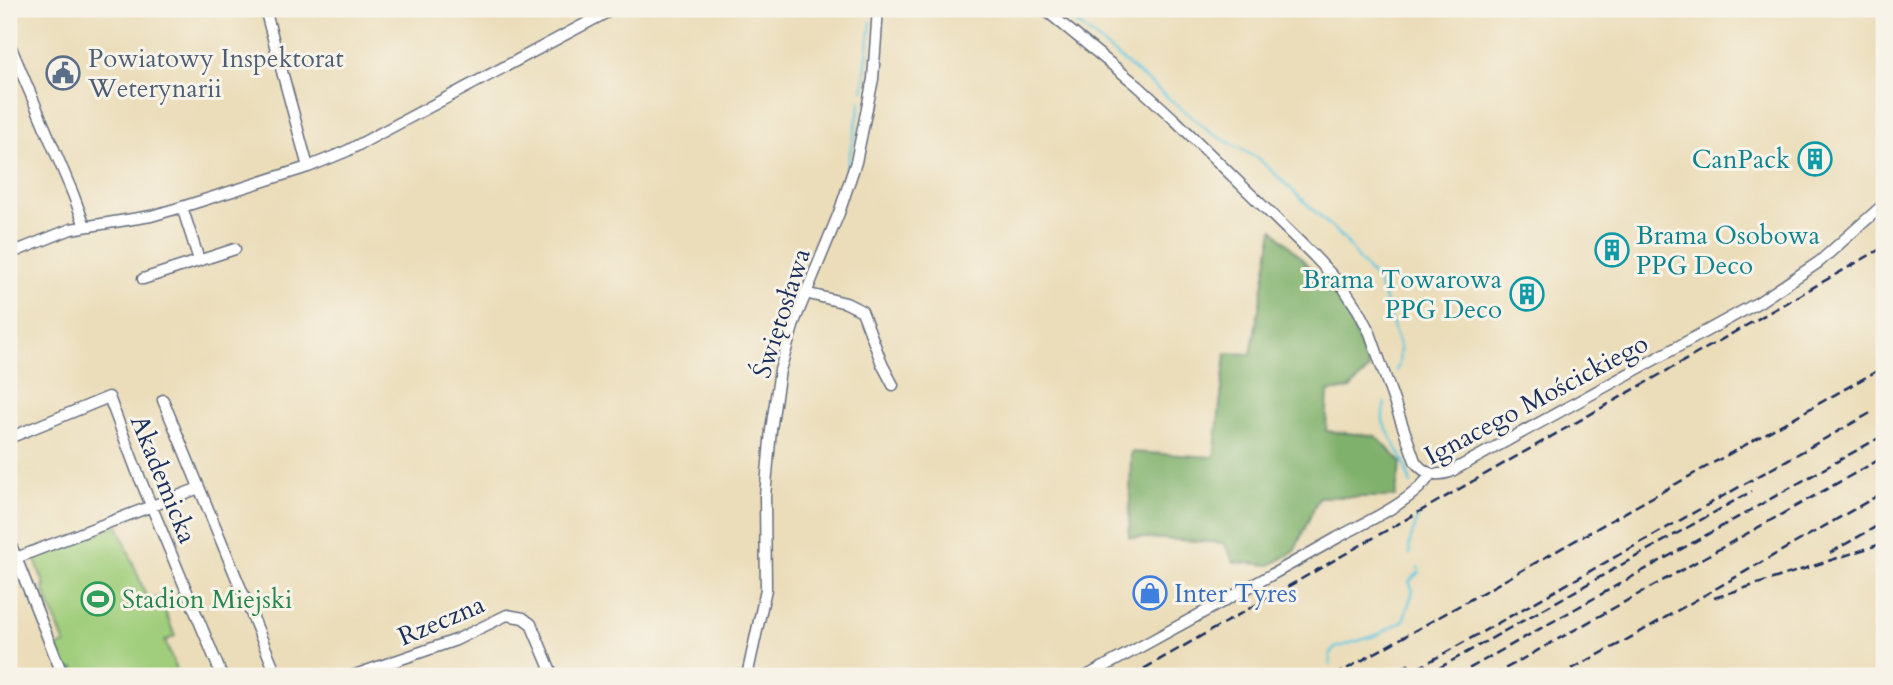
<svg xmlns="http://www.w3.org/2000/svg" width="1893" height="685" font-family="Cardo,serif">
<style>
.green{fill:#a1ce7c;stroke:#5e7e6d;stroke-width:2}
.forest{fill:#80b16c;stroke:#4e7065;stroke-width:2}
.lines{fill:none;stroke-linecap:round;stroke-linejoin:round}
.stream{stroke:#61c7df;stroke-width:2.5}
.minor-casing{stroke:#646c7e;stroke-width:13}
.minor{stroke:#fff;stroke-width:10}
.rail{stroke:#1b2f5e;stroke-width:2.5;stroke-dasharray:10 5;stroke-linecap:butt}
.labels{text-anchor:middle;stroke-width:6;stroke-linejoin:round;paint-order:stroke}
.service-label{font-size:26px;fill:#4e5e75;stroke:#f7f3e8;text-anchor:start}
.culture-label{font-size:26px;fill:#0d838f;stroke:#f7f3e8;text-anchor:end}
.street-label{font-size:26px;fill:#1b2f5e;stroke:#f7f3e8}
.shop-label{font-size:26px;fill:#366cbe;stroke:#f7f3e8;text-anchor:start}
.leisure-label{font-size:26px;fill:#27864d;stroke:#f7f3e8;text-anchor:start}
</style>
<rect width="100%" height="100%" fill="#f7f3e8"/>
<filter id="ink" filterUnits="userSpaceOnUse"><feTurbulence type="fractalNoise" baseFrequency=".0143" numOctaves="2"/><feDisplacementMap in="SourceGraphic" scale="14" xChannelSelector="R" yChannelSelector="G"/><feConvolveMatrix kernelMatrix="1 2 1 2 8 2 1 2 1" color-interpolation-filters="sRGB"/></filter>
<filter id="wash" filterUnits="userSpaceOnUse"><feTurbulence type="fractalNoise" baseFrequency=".00686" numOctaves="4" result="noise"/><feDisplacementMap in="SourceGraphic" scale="28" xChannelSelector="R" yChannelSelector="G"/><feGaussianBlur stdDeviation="1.57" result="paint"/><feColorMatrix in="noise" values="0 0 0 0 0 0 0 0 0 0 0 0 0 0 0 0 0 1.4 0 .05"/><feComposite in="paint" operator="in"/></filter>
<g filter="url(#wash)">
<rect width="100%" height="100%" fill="#ebddb9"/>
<path class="green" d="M118 525 148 601 159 597 175 636 165 641 179 676H77L74 668 67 671 57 647 65 644 43 588 45 586 34 557Z"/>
<path class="forest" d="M1273 229 1328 286 1347 311 1369 369 1350 389 1328 392 1326 431 1376 436 1401 462 1395 497H1319L1294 552 1270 565 1234 562 1224 543 1129 537 1131 452 1214 457 1226 353 1251 354Z"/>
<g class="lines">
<path class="stream" d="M1060 9 1211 133 1259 159 1344 239 1358 259 1378 282 1384 297 1400 349 1399 364 1396 371
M863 90 871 22
M836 200 846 172 861 101
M786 324 805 275 831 217
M1385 403 1383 413V422L1403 460 1411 484
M1410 554 1409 545 1418 516
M1418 567 1419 569
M1330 664V655L1335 648 1377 635 1403 621 1413 591 1409 581 1420 572"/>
</g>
</g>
<g filter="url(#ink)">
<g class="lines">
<defs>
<path id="minor" d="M265 9 308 167
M1044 9 1138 86 1176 121 1313 255 1343 287 1358 310 1370 333 1415 461C1424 474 1435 477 1450 472L1759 302 1819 262 1884 204
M9 43 73 194 85 226
M182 207 199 260
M9 254 71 229 151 216 182 207 308 167 347 151 613 9
M143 279 235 249
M805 293 846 303 862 311 882 364 893 385
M163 400 277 676
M9 438 109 397 136 469 222 676
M9 540 63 676
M16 558 199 488
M352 676 456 640 507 615 523 618 531 624 553 676
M747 676 766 589 765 496 771 430 780 370 795 320 839 213 856 162 873 79 878 9
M1087 676C1169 631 1253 586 1335 539 1365 522 1412 503 1431 474"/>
</defs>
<use href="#minor" class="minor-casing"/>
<use href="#minor" class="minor"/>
<path class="rail" d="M1830 553 1884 522
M1714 598 1884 543
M1131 676 1884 247
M1334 676 1884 367
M1387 676 1412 663
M1404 676 1874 411
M1425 676 1752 491
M1456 676 1884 435
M1492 676 1884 457
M1558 676 1621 643 1884 492"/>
</g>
</g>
<defs>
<symbol id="civic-ring" viewBox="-11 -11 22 22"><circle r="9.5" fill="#f7f3e8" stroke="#5c6f8a" stroke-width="1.5"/><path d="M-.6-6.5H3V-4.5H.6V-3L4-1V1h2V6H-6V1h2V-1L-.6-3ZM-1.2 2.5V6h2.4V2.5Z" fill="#5c6f8a"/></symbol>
<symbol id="building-ring" viewBox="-11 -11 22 22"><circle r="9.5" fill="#f7f3e8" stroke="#0f9aa8" stroke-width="1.5"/><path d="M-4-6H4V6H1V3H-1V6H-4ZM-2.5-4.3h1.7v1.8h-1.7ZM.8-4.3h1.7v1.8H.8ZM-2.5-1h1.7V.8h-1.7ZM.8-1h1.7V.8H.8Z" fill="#0f9aa8"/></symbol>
<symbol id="shop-ring" viewBox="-11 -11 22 22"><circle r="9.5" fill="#f7f3e8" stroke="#3f7fe0" stroke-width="1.5"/><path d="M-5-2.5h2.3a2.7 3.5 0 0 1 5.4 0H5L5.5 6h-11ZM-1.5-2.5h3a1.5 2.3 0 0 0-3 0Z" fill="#3f7fe0"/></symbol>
<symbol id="stadium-ring" viewBox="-11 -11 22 22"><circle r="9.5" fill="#f7f3e8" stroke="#2e9e5b" stroke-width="1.5"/><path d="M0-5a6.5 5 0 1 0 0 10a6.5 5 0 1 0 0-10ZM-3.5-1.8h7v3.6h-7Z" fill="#2e9e5b"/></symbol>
</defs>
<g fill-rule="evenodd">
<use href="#civic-ring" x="44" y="54" width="38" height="38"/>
<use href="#building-ring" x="1796" y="140" width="38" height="38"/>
<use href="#building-ring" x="1593" y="231" width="38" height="38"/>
<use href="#building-ring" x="1508" y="275" width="38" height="38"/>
<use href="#shop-ring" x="1131" y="574" width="38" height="38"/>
<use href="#stadium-ring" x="79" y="580" width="38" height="38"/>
</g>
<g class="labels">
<g class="service-label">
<text x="88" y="67">Powiatowy Inspektorat<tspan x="88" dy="30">Weterynarii</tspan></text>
</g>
<g class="culture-label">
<text x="1790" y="168">CanPack</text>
<text x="1636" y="244" text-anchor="start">Brama Osobowa<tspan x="1636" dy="30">PPG Deco</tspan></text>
<text x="1502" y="288">Brama Towarowa<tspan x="1502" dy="30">PPG Deco</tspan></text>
</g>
<g class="street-label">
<text transform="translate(781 313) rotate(-72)" y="9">Świętosława</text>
<text transform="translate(1536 399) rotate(-28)" y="9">Ignacego Mościckiego</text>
<text transform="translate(164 479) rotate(68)" y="9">Akademicka</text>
<text transform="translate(441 620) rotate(-23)" y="9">Rzeczna</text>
</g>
<g class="shop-label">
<text x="1174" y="602">Inter Tyres</text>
</g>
<g class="leisure-label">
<text x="122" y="608">Stadion Miejski</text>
</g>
</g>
<rect width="1893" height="685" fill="none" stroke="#f7f3e8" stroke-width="35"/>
</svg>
